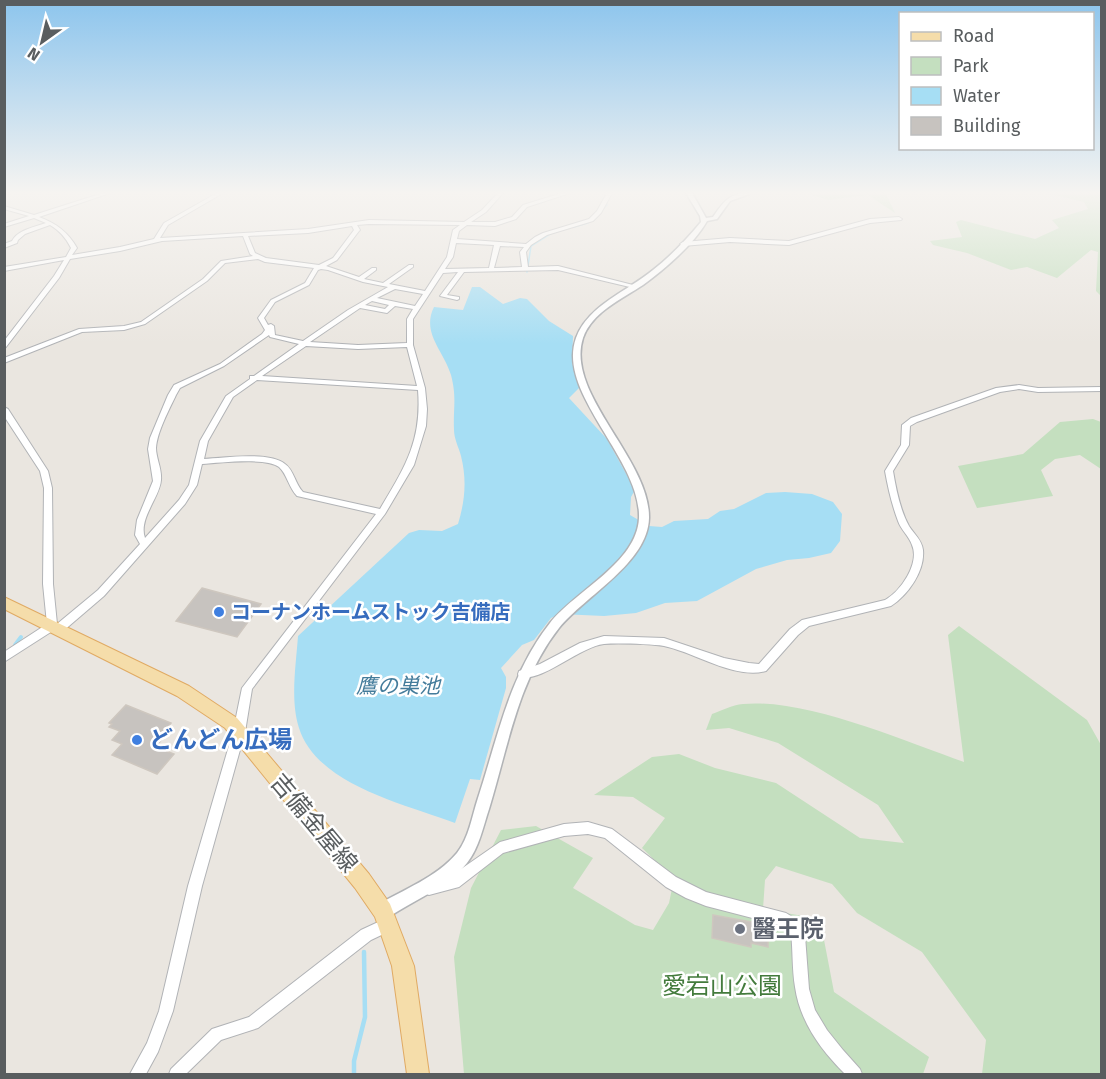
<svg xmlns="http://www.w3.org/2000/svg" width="1106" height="1079" font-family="'Fira Sans','Noto Sans JP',sans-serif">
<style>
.green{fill:#c4dfbf}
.water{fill:#a6def4}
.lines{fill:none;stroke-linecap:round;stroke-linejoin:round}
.stream-far2{stroke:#a6def4;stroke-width:1.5}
.stream-far1{stroke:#a6def4;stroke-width:4}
.stream{stroke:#a6def4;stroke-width:4.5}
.building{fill:#c7c3bf;stroke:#cec7bf;stroke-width:1.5}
.minor-casing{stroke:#b1b3b6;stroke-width:2}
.tertiary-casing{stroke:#b1b3b6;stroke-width:3}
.primary-casing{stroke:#e0aa63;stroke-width:2}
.minor{fill:#fff;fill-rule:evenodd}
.tertiary{fill:#fff;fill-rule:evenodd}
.primary{fill:#f5ddaa;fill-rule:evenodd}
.shop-dot{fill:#3f7fe0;stroke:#fff;stroke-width:2}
.worship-dot{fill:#6b7280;stroke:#fff;stroke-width:2}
.labels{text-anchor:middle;stroke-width:5;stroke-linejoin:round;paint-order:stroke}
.shop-label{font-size:20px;font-weight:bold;fill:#366cbe;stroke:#fff;text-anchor:start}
.water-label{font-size:21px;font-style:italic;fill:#447c9b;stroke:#fff}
.near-shop-label{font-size:24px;font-weight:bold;fill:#366cbe;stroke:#fff;text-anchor:start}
.near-street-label{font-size:24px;fill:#595d5f;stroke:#fff}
.near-worship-label{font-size:24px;font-weight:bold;fill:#5b616d;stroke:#fff;text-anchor:start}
.near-park-label{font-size:24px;fill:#437b3c;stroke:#fff}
</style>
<rect width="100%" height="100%" fill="#eae6e0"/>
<path class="green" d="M805 193H895L886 194 895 213 868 195 828 200Z
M1046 193H1101V296L1096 291 1098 252 1091 250 1057 278 1027 267 1011 270 967 253 933 245 930 241 962 237 956 222 961 220 1035 239 1059 228 1052 220 1088 209 1084 202Z
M1093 419 1101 422V469L1080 455 1055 459 1041 470 1053 496 977 508 958 466 1023 454 1060 422Z
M959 626 1087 720 1101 745V1074H982L986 1040 922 952 857 913 832 884 776 866 765 880 763 909 820 919 834 992 929 1057 923 1074H464L454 957 471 888 501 830 536 826 593 858 573 888 635 925 653 930 669 903 674 879 642 848 665 818 633 797 594 795 652 757 679 754 715 768 776 783 860 838 904 843 878 805 778 743 729 728 706 730 712 714C721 711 732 705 743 704 805 698 904 741 964 762L948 635Z"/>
<path class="water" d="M472 287H480L503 304 520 298 527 299 549 321 573 336 572 363 581 386 569 398 607 439 635 490 631 497 630 515 649 526 662 527 674 521 708 519 720 511 734 509 766 493 785 492 812 494 833 502 842 514 840 541 831 553 809 558 787 560 756 569 697 601 665 603 636 613 604 616 560 614 551 618 534 640 522 645 501 668 506 677V688L480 780 470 779 455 823C405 804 317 785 299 728 290 700 296 665 298 636L409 533 419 530 442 531 458 524C465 501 467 480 461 456 459 448 454 439 454 430 453 408 457 398 451 375 444 351 421 333 434 307L463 310Z"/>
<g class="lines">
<path class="stream-far2" d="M601 211 607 205 603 199 606 195
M574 227 588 223 597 216
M527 272 531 246 550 234"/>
<path class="stream-far1" d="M15 645 21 637"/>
<path class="stream" d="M354 1074V1061L365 1017 364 952"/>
</g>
<path class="building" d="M202 588 261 604 237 637 176 621Z
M126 705 171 723 159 738 162 739 156 747 174 754 157 774 112 755 122 744 112 740 120 731 109 727 112 724 109 723Z
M713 915 768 925V947L751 943V947L712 938Z"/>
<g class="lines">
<defs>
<path id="minor" d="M4 193H8L4 195Z
M103 193H110L39 217C56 223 68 232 77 248L72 255 120 247 154 239 164 223 217 193H223L168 225 160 238 308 229 369 220 464 222 482 210 498 193H503L486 212 471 222H495L512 217 523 205 562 193H570L527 207 516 219 495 226 467 225 459 231 457 239 526 244 535 237 543 233 589 219 597 211 607 193H612L601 213 593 221 547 235 531 245 526 252 528 267 558 266 637 286 634 288 558 270 464 272 447 295 459 297V299L457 300 440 296 458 272 443 273 413 319V345L425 388 427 409 426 426 414 465 385 514 252 689 245 732 202 886 173 1011 158 1052 146 1074H130L147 1043 159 1011 188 886 233 732 242 688 376 514 297 496C289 488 287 474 279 467 266 457 219 463 202 464L197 485 185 504 104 596 62 632 58 633 54 630 4 662V652L47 624 43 584 44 488 40 471 4 416V407L8 409 48 471 52 488 53 584 57 624 98 590 140 544 135 535 137 520 153 481 148 449 150 438 168 395 174 385 220 364 262 334 265 330 258 318 271 300 305 283 314 268 265 262 258 259 225 263 207 281 145 324 124 330 82 332 4 363V358L79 329 124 326 141 322 203 279 221 261 253 256 250 254 243 236 162 241 120 251 70 259 59 278 6 347 4 348V341L54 276 64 260 4 271V267L66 257 71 248C66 238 60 231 50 225L25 234 18 240 17 243 4 248V244L12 241C18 230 34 227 46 223L34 218 4 227V224L29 216 4 209V206L34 215ZM369 224 460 225 453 230 447 257 425 291 389 284 413 267V265H409L383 283 364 279 376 270V268H372L359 277 326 266 337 260 359 231 360 230 357 225ZM352 226 354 230 333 258 319 265 266 258 255 253 248 236 308 233ZM456 243 494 245 489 268 445 269 453 257ZM500 246 524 247 520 252 522 267 494 268ZM321 269 328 270 363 282 388 287 348 310 303 341 275 335 274 326 271 324 268 325 264 318 275 302 309 285 318 270ZM395 289 423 294 415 306 377 298ZM372 301 389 305 385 309 365 305ZM395 306 413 309 407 319V343L358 345 310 342 360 308 387 313ZM269 335 270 337 299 344 254 376H250V379L226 396 200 441 189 485 179 500 145 538C138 519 160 497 161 480 162 469 156 458 156 448 157 432 169 410 176 395L180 388 224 366ZM306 346 358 349 407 347 417 386 262 376ZM257 380 418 390C422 441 405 467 380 509L303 492C295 484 294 470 285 464 269 451 223 458 204 459L208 441 233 397Z
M899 217 902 219 901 220 870 223 789 245 730 242 683 246 680 244 683 242 730 238 789 241 870 219Z
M1019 385 1038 388 1102 387V391L1038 392 1019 389 1000 392 917 422 910 426 909 445 893 471C896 489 900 510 909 526 914 534 922 540 923 550 925 571 908 595 891 606L809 626 798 635 766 671C735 680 694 652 664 646 650 644 618 643 604 644 579 647 542 683 519 677L518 674 519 671 540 664 580 643 604 636 664 638 724 658 749 663 759 664 790 629 802 620 885 600C901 591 920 563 912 545 909 536 901 530 898 521 892 505 888 488 885 471L901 445 902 425 911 418 996 388Z
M588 822 612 829 676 877 706 892 786 913 802 923 805 936 809 989 815 1010 827 1030 843 1050 860 1069 862 1074H845C821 1050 800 1022 795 987 792 969 793 950 791 932L783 926 706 906 686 898 666 887 605 838 588 834 564 836 503 853 459 887 429 895 424 893 422 888 424 883 451 876 500 842 564 824Z
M389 917 394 919 396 924 394 929 371 940 258 1028 221 1040 186 1074H169L171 1069 212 1029 249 1017 361 930Z"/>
<path id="tertiary" d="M686 193H692L706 218 713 217C725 200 729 193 752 193L730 201 717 219 707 221C694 244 665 269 643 285 622 299 592 312 583 338 565 394 650 459 649 518 648 563 585 596 559 628 518 680 508 747 489 809 483 827 479 848 467 863 448 887 414 900 389 917L383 919 377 917 375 911 377 905C403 890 437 877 457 853 469 838 472 816 478 798 498 737 509 675 550 623 575 591 637 563 639 518 641 459 556 393 576 338 588 305 628 291 653 270 671 256 687 239 701 222L700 216Z"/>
<path id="primary" d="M4 597 189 686 237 718 369 874 390 904 414 966 429 1074H407L392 966 375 917 355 888 225 728 177 696 4 609Z"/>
</defs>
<use href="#minor" class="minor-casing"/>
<use href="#tertiary" class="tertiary-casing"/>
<use href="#primary" class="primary-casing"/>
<use href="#minor" class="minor"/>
<use href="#tertiary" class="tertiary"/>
<use href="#primary" class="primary"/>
</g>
<linearGradient id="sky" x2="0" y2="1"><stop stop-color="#8dc5ed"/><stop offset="0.56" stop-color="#f6f4f1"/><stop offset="1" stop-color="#f6f4f1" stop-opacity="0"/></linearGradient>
<rect width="1106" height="344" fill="url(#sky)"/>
<g class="shop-dot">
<circle cx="219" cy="612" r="6"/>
<circle cx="137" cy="740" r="6"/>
</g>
<circle class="worship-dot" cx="740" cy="929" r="6"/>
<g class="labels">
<g class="shop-label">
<text x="231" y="619">コーナンホームストック吉備店</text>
</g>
<g class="water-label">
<text x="398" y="693">鷹の巣池</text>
</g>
<g class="near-shop-label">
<text x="149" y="748">どんどん広場</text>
</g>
<g class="near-street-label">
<text transform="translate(314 823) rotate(50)" y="8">吉備金屋線</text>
</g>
<g class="near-worship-label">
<text x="752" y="937">醫王院</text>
</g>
<g class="near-park-label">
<text x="722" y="994">愛宕山公園</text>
</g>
</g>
<rect width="1106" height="1079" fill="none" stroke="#595d5f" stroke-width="12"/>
<rect x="899" y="12" width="195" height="138" fill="#ffffff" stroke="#bdbebf" stroke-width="1.5"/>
<rect x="911" y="32" width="30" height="9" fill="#f5ddaa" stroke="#bdbebf" stroke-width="1.5"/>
<text x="953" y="42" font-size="18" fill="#595d5f">Road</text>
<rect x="911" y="57" width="30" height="18" fill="#c4dfbf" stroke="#bdbebf" stroke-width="1.5"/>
<text x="953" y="72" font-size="18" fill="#595d5f">Park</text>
<rect x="911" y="87" width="30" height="18" fill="#a6def4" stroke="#bdbebf" stroke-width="1.5"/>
<text x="953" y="102" font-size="18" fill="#595d5f">Water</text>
<rect x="911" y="117" width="30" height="18" fill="#c7c3bf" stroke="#bdbebf" stroke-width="1.5"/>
<text x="953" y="132" font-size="18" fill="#595d5f">Building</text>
<g transform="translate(42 42) rotate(214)" stroke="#ffffff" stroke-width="4.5" paint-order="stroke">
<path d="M0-4.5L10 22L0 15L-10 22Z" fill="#595d5f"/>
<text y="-9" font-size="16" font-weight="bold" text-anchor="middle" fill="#595d5f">N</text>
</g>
</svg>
